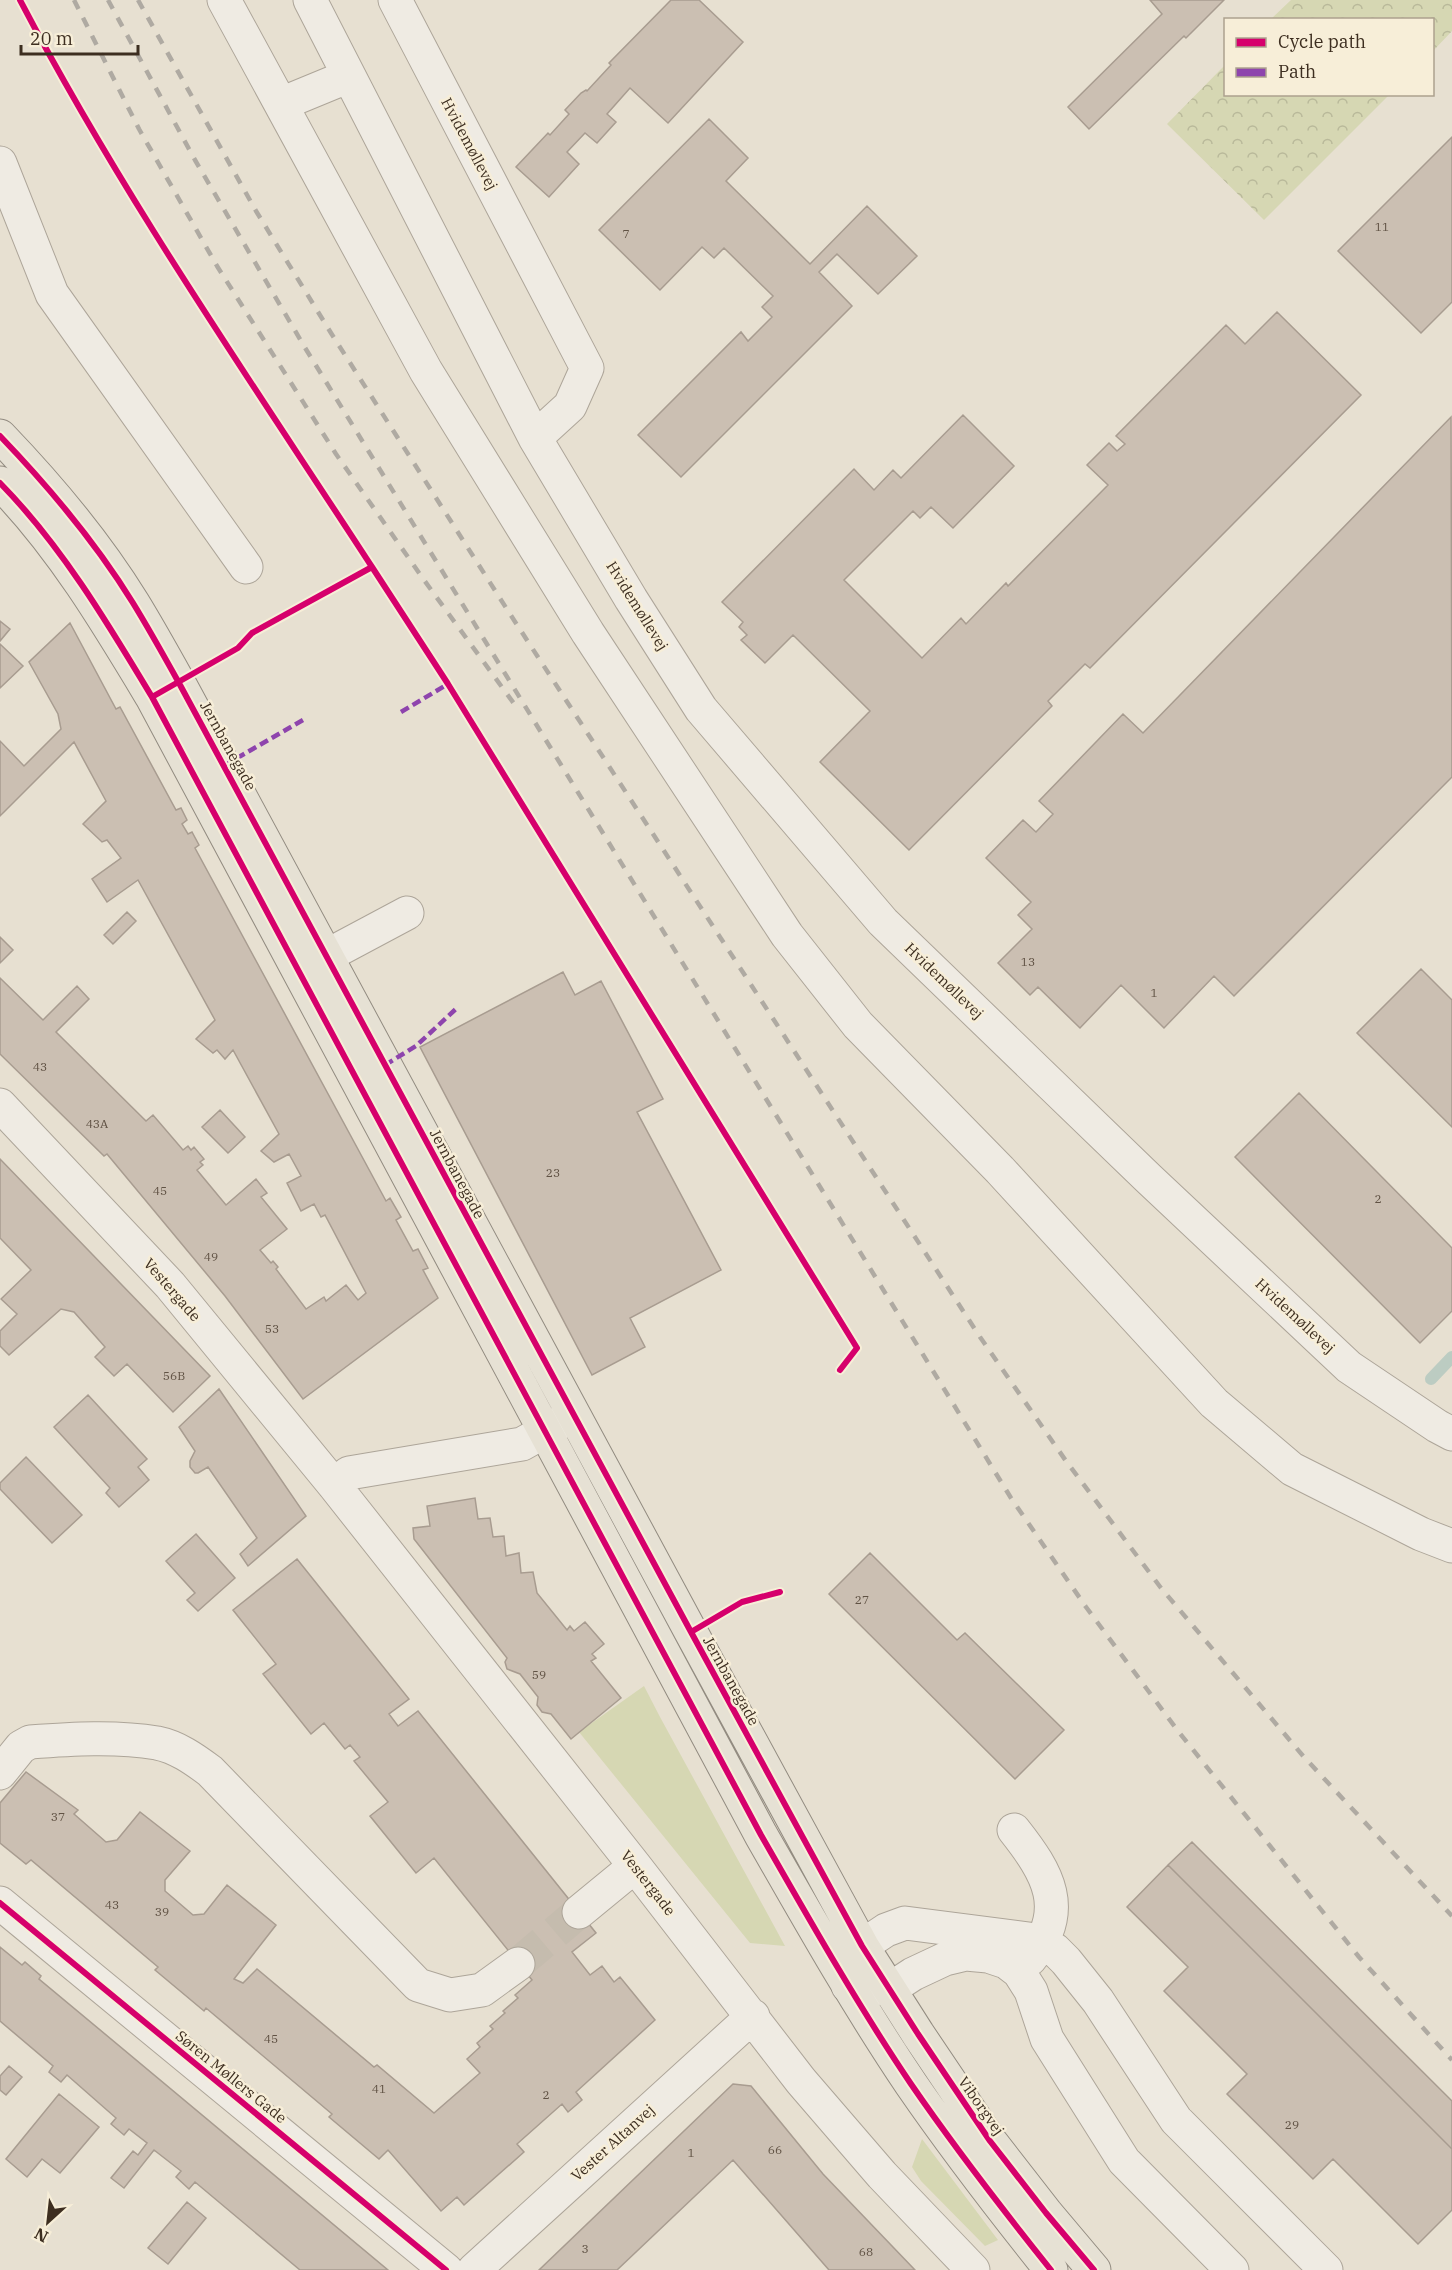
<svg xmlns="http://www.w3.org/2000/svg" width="1452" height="2270" font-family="'IBM Plex Serif',serif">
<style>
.green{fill:#d6d7b3}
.forest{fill:url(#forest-crowns)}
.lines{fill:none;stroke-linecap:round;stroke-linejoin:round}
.stream{stroke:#bcccc2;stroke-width:12}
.building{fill:#cbbfb2;stroke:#a89c90;stroke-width:1.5}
.minor-tunnel{stroke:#c5bcae;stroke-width:33;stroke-dasharray:33 16;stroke-linecap:butt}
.minor-casing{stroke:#ada599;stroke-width:35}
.major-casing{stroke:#928b80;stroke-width:35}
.minor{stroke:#efebe3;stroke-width:33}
.major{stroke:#e6e1d4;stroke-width:33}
.rail{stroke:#afaaa2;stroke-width:4.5;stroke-dasharray:10 10;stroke-linecap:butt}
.quiet{stroke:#8e44ad;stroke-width:4.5;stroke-dasharray:9 4.5;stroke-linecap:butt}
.cycleway-casing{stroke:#f7eed8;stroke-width:10}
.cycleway{stroke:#d6006c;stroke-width:6}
.labels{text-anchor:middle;stroke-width:5;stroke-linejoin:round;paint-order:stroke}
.number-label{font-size:12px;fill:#605244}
.street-label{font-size:15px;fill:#3d2e20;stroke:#f7eed8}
</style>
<defs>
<pattern id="forest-crowns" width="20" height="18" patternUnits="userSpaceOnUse" patternTransform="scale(1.5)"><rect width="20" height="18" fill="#d6d7b3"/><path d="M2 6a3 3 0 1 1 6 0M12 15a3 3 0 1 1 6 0" fill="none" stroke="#b9b99a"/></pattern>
</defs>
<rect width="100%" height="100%" fill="#e7e0d1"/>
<path class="green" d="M644 1686 660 1717 785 1946 750 1943 579 1732Z
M922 2139 998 2240 985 2246 921 2181 912 2167Z"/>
<path class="forest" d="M1291 0H1452V31L1433 51 1432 20 1271 19Z
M1225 65 1226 94 1389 95 1264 220 1167 124Z"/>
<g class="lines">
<path class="stream" d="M1431 1379 1452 1357"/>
</g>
<path class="building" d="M671 0H699L743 42 668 123 630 88 607 114 616 122 597 143 585 133 567 152 579 164 549 197 516 167 548 133 550 135 569 114 565 110 581 93 586 90 587 91 611 65 609 63Z
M1224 0 1186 38 1184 36 1089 129 1068 107 1162 14 1150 0Z
M709 119 748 158 726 181 810 264 867 206 917 256 878 294 837 254 819 272 852 306 681 477 638 435 741 332 748 341 772 317 762 307 773 296 724 248 714 258 702 247 660 290 599 230Z
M1452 137V302L1421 333 1338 251Z
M1277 312 1361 395 1090 668 1085 664 1048 701 1052 706 909 850 820 762 870 711 793 635 765 663 741 640 747 635 739 627 743 622 722 602 854 469 874 490 893 470 901 478 963 415 1014 466 953 528 931 507 920 518 913 511 844 580 922 658 961 618 966 624 1006 583 1008 586 1108 485 1087 465 1109 443 1117 451 1125 444 1116 436 1226 325 1245 344Z
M1451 417 1452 777 1234 996 1214 976 1164 1028 1121 985 1080 1028 1038 987 1030 995 998 963 1032 929 1018 915 1031 902 986 858 1023 820 1036 832 1053 814 1039 801 1123 714 1143 733Z
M0 621 10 629 0 641Z
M70 623 116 709 120 707 176 810 181 808 187 820 182 824 188 834 192 832 199 845 195 848 386 1201 390 1198 401 1217 396 1220 413 1251 418 1249 428 1268 423 1270 438 1298 303 1399 225 1296 107 1154 104 1156 0 1054V978L43 1020 77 986 89 999 56 1032 146 1121 153 1115 183 1150 188 1146 191 1150 194 1147 204 1159 200 1162 203 1165 197 1170 226 1205 256 1179 267 1193 261 1197 287 1229 260 1250 271 1263 273 1261 278 1267 276 1269 306 1309 324 1297 326 1301 346 1285 358 1300 366 1293 325 1215 321 1217 314 1204 301 1211 287 1183 301 1176 289 1154 274 1162 261 1151 279 1134 233 1050 225 1059 217 1050 213 1053 196 1039 215 1020 138 880 107 902 92 879 121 858 107 840 102 842 83 824 106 801 74 742 0 816V741L24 766 61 729 58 714 29 662Z
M0 644 23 666 0 688Z
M127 912 136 921 113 944 104 935Z
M0 937 13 950 0 963Z
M1421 969 1452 1000V1127L1357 1033Z
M563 972 575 995 601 981 663 1099 637 1112 721 1270 630 1318 645 1347 592 1375 420 1047Z
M1299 1093 1452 1248V1311L1420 1343 1235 1157Z
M220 1110 245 1137 228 1153 202 1127Z
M0 1159 210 1376 173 1412 127 1364 114 1376 95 1357 105 1347 74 1312 61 1309 9 1355 0 1346V1331L17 1314 1 1299 31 1270 0 1238Z
M219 1389 306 1516 248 1566 240 1554 257 1538 208 1467 198 1473H195L190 1467V1461L195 1451 179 1427Z
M88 1395 147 1459 138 1467 149 1480 119 1507 106 1493 110 1488 54 1427Z
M26 1457 82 1515 52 1543 0 1489V1483Z
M475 1498 478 1519 490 1518 493 1537 504 1536 506 1556 519 1553 521 1573 533 1572 537 1593 567 1630 570 1626 574 1631 585 1622 604 1644 592 1654 596 1658 591 1661 621 1698 571 1739 551 1714 542 1712 537 1705 538 1697 520 1674 507 1669 505 1662 507 1658 414 1539 413 1528 430 1526 427 1506Z
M196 1534 235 1578 198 1611 187 1600 195 1593 166 1561Z
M870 1553 957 1640 965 1633 1064 1730 1015 1779 829 1594Z
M297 1559 409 1699 389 1714 398 1726 418 1711 596 1933 572 1952 590 1975 602 1966 614 1982 620 1977 655 2020 576 2092 582 2100 568 2112 562 2104 517 2144 524 2152 464 2205 457 2197 441 2211 388 2150 379 2159 329 2117 332 2114 206 2008 204 2011 155 1970 158 1967 31 1860 26 1864 0 1843V1803L26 1772 78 1810 74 1814 106 1842 117 1840 140 1812 190 1851 165 1880V1891L193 1915 204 1914 227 1885 276 1925 234 1979 243 1983 257 1969 374 2067 377 2065 434 2113 480 2073 467 2059 480 2047 477 2043 493 2029 490 2026 505 2013 503 2011 518 1998 515 1995 532 1980 434 1858 416 1873 370 1816 388 1802 354 1761 360 1757 350 1745 345 1749 324 1723 311 1734 263 1674 276 1664 233 1610Z
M1192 1842 1452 2101V2149L1168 1865Z
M1168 1865 1452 2149V2210L1418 2244 1333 2159 1313 2179 1227 2094 1247 2074 1164 1991 1188 1967 1127 1907Z
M0 1947 22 1965 25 1962 41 1976 39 1979 388 2270H300L195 2182 189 2189 176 2177 181 2171 154 2150 124 2188 111 2178 133 2151 138 2155 147 2143 129 2129 124 2135 111 2124 116 2118 67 2075 61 2082 49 2072 53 2066 0 2021Z
M9 2066 22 2077 6 2095 0 2090V2076Z
M733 2084 751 2086 823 2174 915 2270H829L733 2160 617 2270H539Z
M59 2094 99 2127 60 2173 42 2159 27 2177 6 2159Z
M187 2202 206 2218 168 2264 148 2248Z"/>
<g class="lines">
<path class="minor-tunnel" d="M518 1964 579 1912"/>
<defs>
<path id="minor" d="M224 0 426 371 588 633 787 935 858 1025 1000 1170 1214 1403 1292 1469 1421 1534 1452 1546
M310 0 535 438 631 599 701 709 883 922 1148 1178 1349 1367 1437 1426 1452 1434
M395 0 587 368 570 406 535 438
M281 104 349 76
M0 163 52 294 246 567
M302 969 407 913
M0 1105 170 1285 334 1485 635 1866 801 2081 882 2175 973 2270
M334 1485 349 1473 522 1444 570 1417
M0 1773 21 1747 30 1742C71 1739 116 1736 157 1743 177 1747 194 1759 210 1771L418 1985 450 1995 482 1990 518 1964
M1014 1830C1048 1873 1070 1910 1030 1959
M0 1903 446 2270
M579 1912 635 1866
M474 2270 753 2016
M1232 2270 1124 2161 1047 2039 1031 1991 1019 1972 1006 1962 988 1956 966 1954 945 1959 913 1974 890 1989 848 1986 862 1946 886 1930 905 1923 1029 1939 1042 1942 1055 1950 1066 1961 1098 2001 1176 2120 1326 2270"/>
<path id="major" d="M0 436C49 487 96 543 133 603 149 629 164 656 179 683L691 1632 862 1946 918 2034 990 2141 1046 2213 1094 2270
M0 483C61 545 107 622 152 697L761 1835C809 1919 857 2004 911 2084 955 2148 1003 2210 1051 2270"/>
</defs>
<use href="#minor" class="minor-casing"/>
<use href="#major" class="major-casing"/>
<use href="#minor" class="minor"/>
<use href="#major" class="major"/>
<path class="rail" d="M74 0 139 129 217 266 336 454 424 580 515 705
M108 0 195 160 304 346 1011 1498 1086 1607 1178 1731 1359 1957 1452 2060
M138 0 256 211 331 333 510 614 980 1337 1066 1461 1161 1588 1304 1757 1452 1916"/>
<path class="quiet" d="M401 712 448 684
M225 765 303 720
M385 1065 416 1046 458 1007"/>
<defs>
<path id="cycleway" d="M20 0C123 197 251 381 372 567L252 633 238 648 152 697
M0 436C49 487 96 543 133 603 149 629 164 656 179 683L691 1632 862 1946 918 2034 990 2141 1046 2213 1094 2270
M0 483C61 545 107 622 152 697L761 1835C809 1919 857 2004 911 2084 955 2148 1003 2210 1051 2270
M372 567 448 684 857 1348 840 1370
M691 1632 742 1602 780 1592
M0 1903 446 2270"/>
</defs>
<use href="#cycleway" class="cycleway-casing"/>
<use href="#cycleway" class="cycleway"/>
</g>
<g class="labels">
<g class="number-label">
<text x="1382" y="231">11</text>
<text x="626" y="238">7</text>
<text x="1028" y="966">13</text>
<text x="1154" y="997">1</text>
<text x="40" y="1071">43</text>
<text x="97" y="1128">43A</text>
<text x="553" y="1177">23</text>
<text x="160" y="1195">45</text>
<text x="1378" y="1203">2</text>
<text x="211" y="1261">49</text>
<text x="272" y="1333">53</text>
<text x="174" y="1380">56B</text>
<text x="862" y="1604">27</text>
<text x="539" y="1679">59</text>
<text x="58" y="1821">37</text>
<text x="112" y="1909">43</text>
<text x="162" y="1916">39</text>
<text x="271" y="2043">45</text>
<text x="379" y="2093">41</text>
<text x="546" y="2099">2</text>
<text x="1292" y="2129">29</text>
<text x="775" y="2154">66</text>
<text x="691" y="2157">1</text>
<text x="585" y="2253">3</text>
<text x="866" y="2256">68</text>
</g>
<g class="street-label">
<text transform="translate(469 144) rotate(62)" y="5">Hvidemøllevej</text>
<text transform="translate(637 606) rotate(58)" y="5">Hvidemøllevej</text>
<text transform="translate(228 746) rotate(61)" y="5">Jernbanegade</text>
<text transform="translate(944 981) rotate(44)" y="5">Hvidemøllevej</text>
<text transform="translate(457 1174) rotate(62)" y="5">Jernbanegade</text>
<text transform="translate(172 1290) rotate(49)" y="5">Vestergade</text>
<text transform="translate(1295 1316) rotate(43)" y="5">Hvidemøllevej</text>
<text transform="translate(731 1681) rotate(61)" y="5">Jernbanegade</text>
<text transform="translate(648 1883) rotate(52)" y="5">Vestergade</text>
<text transform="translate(231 2077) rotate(39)" y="5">Søren Møllers Gade</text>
<text transform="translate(981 2106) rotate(55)" y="5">Viborgvej</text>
<text transform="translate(613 2143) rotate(-42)" y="5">Vester Altanvej</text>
</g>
</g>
<rect x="1224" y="18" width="210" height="78" fill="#f7eed8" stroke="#ada18e" stroke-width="1.5"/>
<rect x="1236" y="38" width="30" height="9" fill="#d6006c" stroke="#ada18e" stroke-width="1.5"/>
<text x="1278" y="48" font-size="18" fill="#3d2e20">Cycle path</text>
<rect x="1236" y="68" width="30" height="9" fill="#8e44ad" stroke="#ada18e" stroke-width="1.5"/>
<text x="1278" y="78" font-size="18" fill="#3d2e20">Path</text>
<g transform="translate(48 2222) rotate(207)" stroke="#f7eed8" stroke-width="4.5" paint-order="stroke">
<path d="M0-4.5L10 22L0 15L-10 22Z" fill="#3d2e20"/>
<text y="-9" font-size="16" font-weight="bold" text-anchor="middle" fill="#3d2e20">N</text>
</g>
<path d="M21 45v9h117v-9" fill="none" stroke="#3d2e20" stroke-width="3"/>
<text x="30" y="45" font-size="18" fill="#3d2e20" stroke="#f7eed8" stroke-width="4.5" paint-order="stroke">20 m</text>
</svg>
